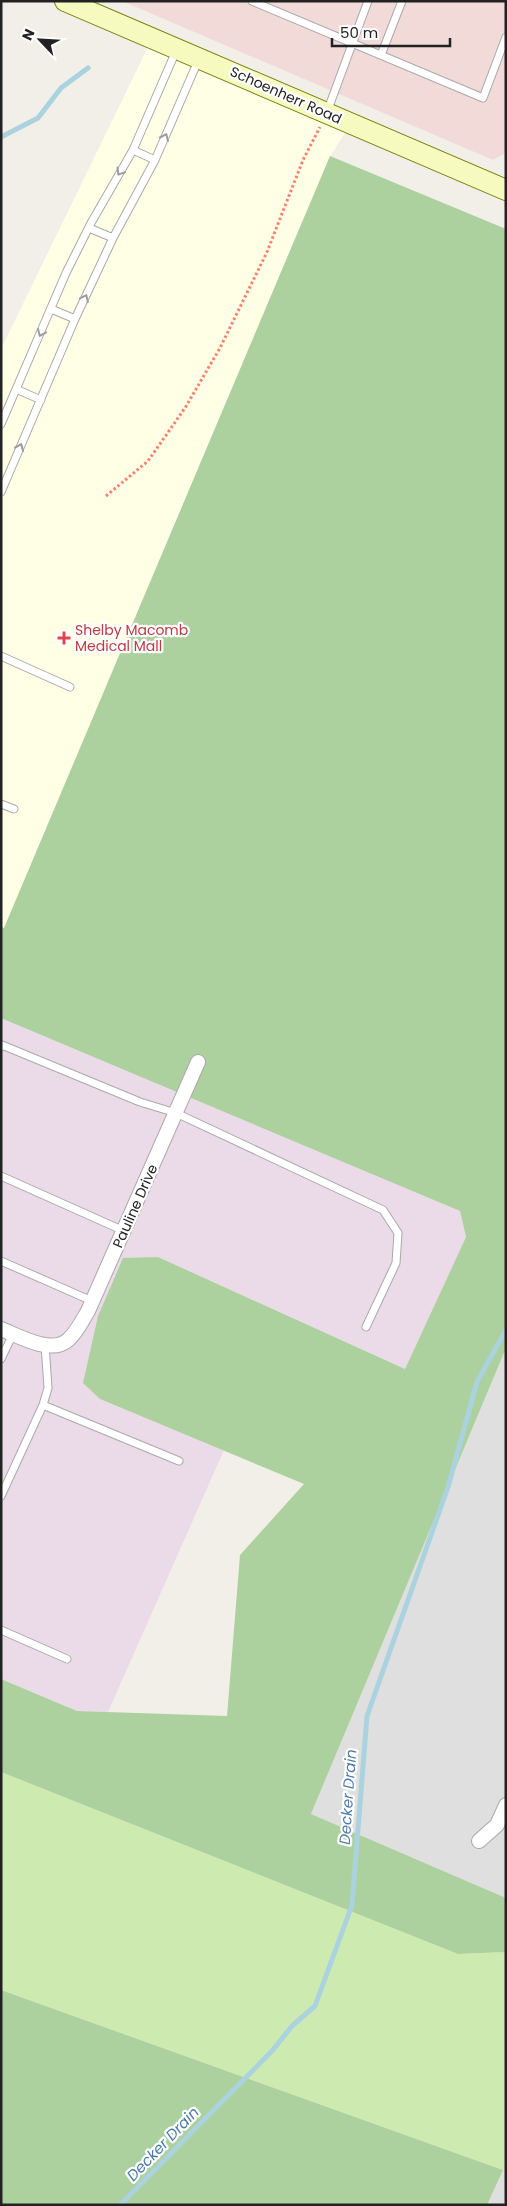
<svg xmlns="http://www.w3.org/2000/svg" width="507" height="2206" font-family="Poppins,sans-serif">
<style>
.residential{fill:#e0dfdf}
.commercial{fill:#f2dad9}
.industrial{fill:#ebdbe8}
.education{fill:#ffffe5}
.grass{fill:#cdebb0}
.forest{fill:#add19e}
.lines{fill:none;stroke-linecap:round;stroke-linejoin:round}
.stream{stroke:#aad3df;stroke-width:5}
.lane-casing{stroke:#a9a9a9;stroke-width:9}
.street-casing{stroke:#a9a9a9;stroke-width:16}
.secondary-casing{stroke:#707d05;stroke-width:22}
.path{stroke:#fa8072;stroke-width:3;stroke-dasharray:2.5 2.5;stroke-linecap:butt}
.lane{stroke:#fff;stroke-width:7}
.street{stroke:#fff;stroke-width:14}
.secondary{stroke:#f7fabf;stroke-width:20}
.oneway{stroke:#9c9c9c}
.health-dot{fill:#e0444e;stroke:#fff;stroke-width:2}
.labels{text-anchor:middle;stroke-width:4.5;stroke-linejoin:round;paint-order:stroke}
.street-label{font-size:14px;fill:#222;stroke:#fff}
.health-label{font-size:14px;fill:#be3a42;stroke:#fff;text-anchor:start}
.water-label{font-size:15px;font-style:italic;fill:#4a7aab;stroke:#fff}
</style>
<rect width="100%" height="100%" fill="#f2efe9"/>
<path class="residential" d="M506 1348V1898L311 1814Z
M503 2170 506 2171V2205H487Z"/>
<path class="commercial" d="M122 1H506V153L493 160Z"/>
<path class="industrial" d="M1 1013 460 1211 466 1237 405 1369 158 1257 100 1399 224 1450 108 1712 77 1711 1 1679Z"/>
<path class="education" d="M151 41 351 124 330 156 4 928 1 927V349Z"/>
<path class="grass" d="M1 1772 458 1954 506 1952V2171L1 1990Z"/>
<path class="forest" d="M330 156 506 229V1348L311 1814 506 1898V1952L458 1954 1 1772V1679L77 1711 227 1716 240 1555 304 1484 100 1399 83 1383 98 1316 123 1258 158 1257 405 1369 466 1237 460 1211 1 1018V927L4 928Z
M1 1990 503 2170 487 2205H1Z"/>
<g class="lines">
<path class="stream" d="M1 137 38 118 61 88 88 68
M120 2205 272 2051 292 2026 315 2006 352 1905 367 1716 448 1487 477 1382 506 1330"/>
<defs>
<path id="lane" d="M252 1 483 98 506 37
M381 55 402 1
M327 112 368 1
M133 150 155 160
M89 228 113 238
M51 309 75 319
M16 389 41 400
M1 424 66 273 91 223 133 150 176 51
M1 492 75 319 113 238 155 160 198 61
M1 656 70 687
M1 804 14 809
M1 1047 2 1045 140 1102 176 1113 383 1210 398 1233 396 1263 366 1327
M1 1176 124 1231
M1 1261 92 1301
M1 1359 13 1334
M43 1405 179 1461
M1 1496 43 1405 48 1388 45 1344
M1 1630 67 1659"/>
<path id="street" d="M1 1329C19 1336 51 1355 68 1340 77 1332 82 1321 88 1311L198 1062
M479 1841 497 1825 506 1805"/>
<path id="secondary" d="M65 1 506 190"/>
</defs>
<use href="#lane" class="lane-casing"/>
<use href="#street" class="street-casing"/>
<use href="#secondary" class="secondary-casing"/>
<path class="path" d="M106 496 148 461 185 408 220 348 267 252 303 160 320 127"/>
<use href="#lane" class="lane"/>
<use href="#street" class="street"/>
<use href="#secondary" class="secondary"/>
</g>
<defs><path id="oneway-chevron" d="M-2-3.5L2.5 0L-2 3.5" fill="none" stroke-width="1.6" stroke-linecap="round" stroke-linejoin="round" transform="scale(1.25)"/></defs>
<g class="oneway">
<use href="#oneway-chevron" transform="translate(165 137) rotate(-66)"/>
<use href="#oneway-chevron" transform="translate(120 172) rotate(121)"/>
<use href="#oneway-chevron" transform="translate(85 298) rotate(-65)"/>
<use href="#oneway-chevron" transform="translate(41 333) rotate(113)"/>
<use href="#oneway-chevron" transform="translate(20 447) rotate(-67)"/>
</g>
<path class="health-dot" d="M61.5 630.5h5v5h5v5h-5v5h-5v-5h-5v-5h5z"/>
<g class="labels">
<g class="street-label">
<text transform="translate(286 95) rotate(24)" y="5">Schoenherr Road</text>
<text transform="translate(135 1206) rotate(-66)" y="5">Pauline Drive</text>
</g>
<g class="health-label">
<text x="75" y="635">Shelby Macomb<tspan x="75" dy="16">Medical Mall</tspan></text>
</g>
<g class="water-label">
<text transform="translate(348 1797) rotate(-86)" y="5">Decker Drain</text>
<text transform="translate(163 2144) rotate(-46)" y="5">Decker Drain</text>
</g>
</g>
<rect width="507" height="2206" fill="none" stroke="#222222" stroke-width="5"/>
<g transform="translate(40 40) rotate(295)" stroke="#ffffff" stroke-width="4" paint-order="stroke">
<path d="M0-4L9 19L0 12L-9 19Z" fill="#222222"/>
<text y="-8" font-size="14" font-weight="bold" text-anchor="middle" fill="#222222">N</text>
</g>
<path d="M332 38v8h118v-8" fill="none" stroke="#222222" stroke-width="2.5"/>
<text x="340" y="38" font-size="15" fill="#222222" stroke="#ffffff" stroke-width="4" paint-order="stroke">50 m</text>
</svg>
